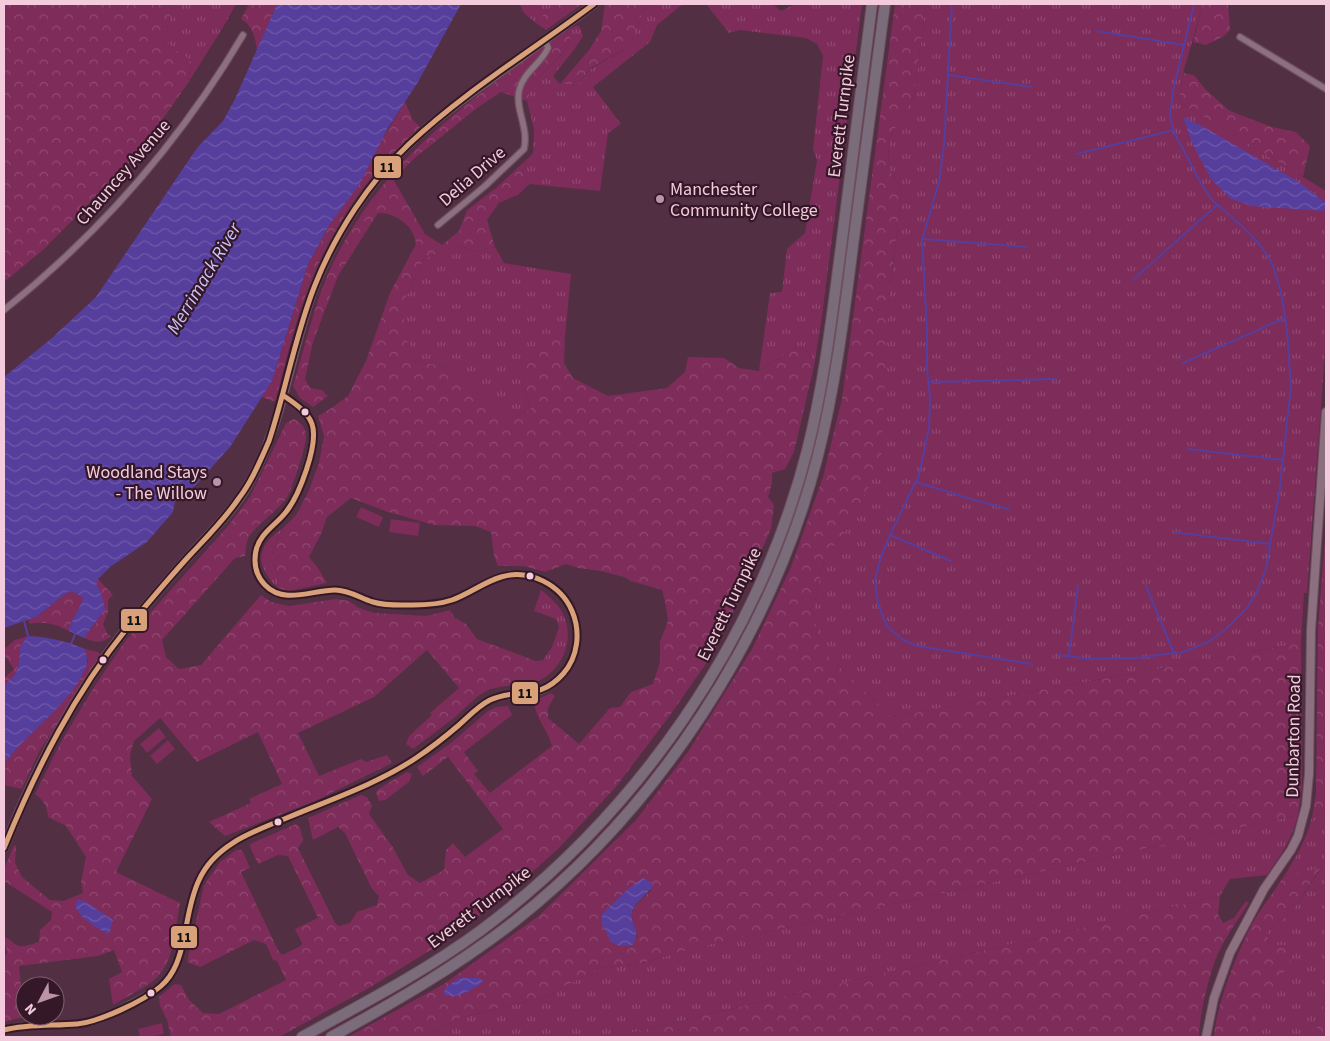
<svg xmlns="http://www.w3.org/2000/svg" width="1330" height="1041" font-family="'Source Sans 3',sans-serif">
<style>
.grass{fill:url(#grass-tufts)}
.forest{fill:url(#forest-crowns);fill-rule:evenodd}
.pitch{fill:#7e2c5a}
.water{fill:url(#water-waves)}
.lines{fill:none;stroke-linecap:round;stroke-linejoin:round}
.stream{stroke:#563e9c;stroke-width:2}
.street-casing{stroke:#6d4e5e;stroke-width:8}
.secondary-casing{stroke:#6d4e5e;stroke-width:10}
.highway-casing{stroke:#6d4e5e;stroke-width:12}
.street{stroke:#8c707f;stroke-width:5.5}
.secondary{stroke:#8c707f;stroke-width:8}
.highway{stroke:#7b6c7c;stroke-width:10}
.bus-1-casing{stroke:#351827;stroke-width:9}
.bus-1{stroke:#d9a179;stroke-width:5}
.poi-dot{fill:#bb94a7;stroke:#351827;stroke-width:2}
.bus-dot{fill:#f3cbdd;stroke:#351827;stroke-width:2}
.labels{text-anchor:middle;stroke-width:4.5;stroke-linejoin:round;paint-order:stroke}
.street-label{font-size:18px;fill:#f3cbdd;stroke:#351827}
.poi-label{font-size:18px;fill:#f3cbdd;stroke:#351827;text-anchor:start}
.water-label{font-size:19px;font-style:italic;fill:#c9c4fa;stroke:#351827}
.line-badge{stroke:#351827;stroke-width:2}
.pale-badge-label{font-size:14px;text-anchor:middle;font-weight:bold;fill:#111}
</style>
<defs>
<pattern id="grass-tufts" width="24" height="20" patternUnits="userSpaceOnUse" patternTransform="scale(1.25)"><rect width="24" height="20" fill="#7e2c5a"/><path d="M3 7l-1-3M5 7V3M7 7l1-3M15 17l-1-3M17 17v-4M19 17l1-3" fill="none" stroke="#914971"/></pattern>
<pattern id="forest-crowns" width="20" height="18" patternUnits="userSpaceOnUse" patternTransform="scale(1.25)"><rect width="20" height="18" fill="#7e2c5a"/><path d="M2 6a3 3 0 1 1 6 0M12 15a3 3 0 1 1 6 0" fill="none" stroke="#914971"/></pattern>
<pattern id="water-waves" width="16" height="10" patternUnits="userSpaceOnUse" patternTransform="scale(1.25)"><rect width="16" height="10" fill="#563e9c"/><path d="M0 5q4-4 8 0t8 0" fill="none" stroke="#6f59a9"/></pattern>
</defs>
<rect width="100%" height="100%" fill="#522f43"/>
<path class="grass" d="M173 4H236L225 24 188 83 191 61 164 41Z
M520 4H557L545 13 536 23 523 12Z
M648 4H683L657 25 650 42 593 87 621 124 608 133 600 191 529 184 523 178 525 161 533 153 534 129 527 101 533 83 563 53 571 39 566 31 577 25 580 27 583 36 574 50 553 76 560 84H578L591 69 631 45 634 31 646 6Z
M706 4H773L781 11 795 4H862L822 316 814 366 809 352 797 347 759 371 770 293 782 292 787 249 805 233 817 160 813 149 823 56 817 44 806 38 740 30 729 33Z
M926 4H1203L1183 73 1179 102 1326 191V339L1307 593H1304L1301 643 892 717 820 648 813 610 824 559 849 526 889 296 902 190 888 168 889 139 914 95Z
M458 245 474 251 495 247 504 263 571 274 565 337 555 332 524 388 531 410 513 418 495 408 448 367 415 361 404 331V301L424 259Z
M282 529 272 554 277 576 278 588C256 567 254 547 282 529Z
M541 590C549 596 557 603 562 612 579 644 557 680 524 686L527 675 542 666 543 660 552 647 559 627 556 619 534 611Z
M1326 814V996L1315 1023 1320 1037H1248L1249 1026 1290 961 1293 945H1270L1266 932 1290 914 1321 869 1284 876C1296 857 1307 839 1312 817Z
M1298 815C1292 839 1281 855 1267 875L1230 879 1220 896 747 1005 615 1037H421L460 1018 548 996 598 968 643 963 698 947Z"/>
<path class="forest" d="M4 4H173L164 41 191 61 188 83 139 153 43 250 4 282Z
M249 4H277L257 50C255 37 253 26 241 19Z
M557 4H582L546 30 536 23 545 13Z
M605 4H648L646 6 634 31 631 45 591 68 578 84H560L589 50 601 31Z
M895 4H926L914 95 889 139 888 168 902 190 889 296 881 462 849 526 824 559 813 610 820 648 892 717 1301 643 1302 786 1298 815 698 947 643 963 598 968 548 996 460 1018 421 1037H348L444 984 540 915 636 820 688 752 752 649 791 567 823 477 842 399ZM643 878 651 891C644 897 631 907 632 917 633 924 637 930 637 937L611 942Z
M1203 4H1228L1230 30 1224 36 1206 45 1193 42Z
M566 31 571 39 563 53 533 83 527 101 501 92 477 108 416 157 393 179 425 234 442 245 459 231 467 210 496 188 525 161 523 178 529 184 519 194 499 203 487 220 495 247 474 251 458 245 424 259 404 301V331L415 361 448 367 495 408 513 418 531 410 524 388 523 356 555 332 565 337 564 363 573 378 608 396 667 388 685 372 688 357 724 358 739 368 759 371 797 347 809 352 814 366 794 452 785 469 772 473V483L768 497 774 505 771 529 743 592 710 658 668 718 615 788 558 849 503 898 442 943 369 988 279 1037H171L167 1020 160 1006 159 997 175 984 181 985 189 1000 203 1013 219 1014 286 980 277 961 273 960 266 944 254 940 200 967 187 962 204 885 220 862 236 850H242L250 868 241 872 278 950 282 955 301 946 302 943 295 929 318 918 288 856 278 855 258 864 251 849 250 844 296 824 300 827 303 841 298 848 335 923 339 926 350 923 357 912 377 905 379 896 372 889 345 833 338 827 313 840 308 818 361 795 367 797 372 806 369 814 392 846 408 875 420 883 444 870 446 850 453 843 465 857 503 829 448 757 423 776 417 767 451 743 488 711 496 707 508 706 512 715 464 752 478 771 474 774 490 793 552 746C548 730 535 718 534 701L551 693 555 696 548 708V718L579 744 610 708 620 707 631 692 653 684 660 661V642L668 621 665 601 662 590 631 581 624 577 601 571 578 568 566 564 545 572 524 566H498L494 556 491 532 475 526 434 525 385 511 351 498 327 517 321 534 309 557 318 568 327 583 289 591 278 588 277 576 272 554 282 529 297 514 309 490 319 463 324 436 318 416 333 407 348 396 366 361 390 293 416 244C414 226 396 213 378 213L338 276 313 342 305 379 310 388 322 390 328 396 313 407 300 398 293 386C305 347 315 300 333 263 386 155 471 99 566 31Z
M1183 73 1194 75 1206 90 1230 111 1272 127 1296 132 1310 146 1303 177 1179 102Z
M405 102 413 120 420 127C410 137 399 146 390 156 357 190 328 238 311 281 295 320 286 362 275 402L262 397 272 381 308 264 330 224Z
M294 419C302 423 306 428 306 437 307 444 292 489 288 496 278 512 259 521 249 537 246 542 246 550 245 556L235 558 162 640 166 657 179 669 201 665 261 595 271 602 289 606 336 599 349 601 359 608 374 613 426 616 450 610 455 618 466 624 477 639 536 661 543 660 542 666 527 675 524 686H506L490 689 478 696 454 718 413 749 406 744 409 736 432 715 430 713 459 688 427 650 374 697 298 733 319 776 361 759 366 762 387 755 392 763 315 801 225 836 209 822 251 803 249 799 282 784 258 732 197 762 160 718 134 741 130 756 132 776 152 799 116 872 180 903C175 928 175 964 153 981 141 990 126 997 113 1005L109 979 122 972 114 950 98 956 19 966 24 1017 4 1022V958L7 952 4 941 6 937C21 950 21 947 39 942L40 930 51 920 52 912 4 881V869L14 845 16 846 15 863 22 877 50 900 63 901 83 893 81 882 86 857 66 826 48 817C47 805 44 801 35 794L61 742 94 687 126 640 228 526 250 497 286 423Z
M1326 525V814L1312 817 1316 794 1318 628Z
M98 579 113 595 108 600V612L103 624 108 635 111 636C102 644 95 643 84 638L97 621 102 596 96 581Z
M68 592 76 593 83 598C80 610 71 618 69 631 55 624 45 621 30 624L28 620 36 617Z
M28 636C14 652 23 654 17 670 15 676 9 680 4 685V678L14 669 4 655V649L15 640Z
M85 649 98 652 101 655 39 752 22 789 4 785V764L14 749 45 720 77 684 88 662Z
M407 772 412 774 409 782 385 800 379 801 376 792C381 786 399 777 407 772Z
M1321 868 1290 914 1266 932 1270 945H1293L1291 961 1249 1026 1248 1037H1214C1217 1002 1236 956 1252 924 1261 908 1274 892 1284 876Z
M1220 896 1218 914 1223 923 1234 918 1246 901 1249 903C1237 921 1223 940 1215 961 1207 984 1200 1013 1199 1037H615L747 1005Z
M1326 996V1037H1320L1315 1023Z"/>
<path class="pitch" d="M361 507 383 517 379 527 356 517Z
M391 519 420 523 418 536 389 532Z
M159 728 166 737 147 753 140 744Z
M168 740 175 749 157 764 150 756Z
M162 1023 164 1034 151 1037H140L138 1029Z"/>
<path class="water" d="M277 4H461L418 82 388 128 359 185 330 224 308 264 272 381 230 447 194 487 184 493 175 502 173 512 147 542 110 567 96 581 102 596 105 609 84 638 69 631C71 618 80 610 83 598L76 593 68 592 36 617 4 628V377L52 338 96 297 197 148 223 121 235 99Z
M1183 117 1200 125 1299 182 1326 203 1324 211 1252 206 1231 199 1211 179 1192 143Z
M28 636C49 637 66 641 85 649 86 654 88 660 87 664 76 700 26 733 4 764V685C9 680 15 676 17 670 23 654 14 652 28 636Z
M643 878 653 884C649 895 634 902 632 913 630 926 642 928 633 945L620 946 611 942 602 924V914L629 888Z
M77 899 86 902 113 920 109 934C101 931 78 917 76 907 76 904 77 901 77 899Z
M459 978H479L484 982C474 988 457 1000 444 995L445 988Z"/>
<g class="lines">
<path class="stream" d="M952 4 944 145 939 182 922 240 927 329V368L930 400 929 428 919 475 890 535 881 557 875 579 878 604 887 626 903 640 917 646 1032 664
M1097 31 1184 45
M949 75 1031 87
M1077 154 1174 130
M923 239 1027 247
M1133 280 1217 205
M1183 363 1285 318
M929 382 1056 379
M1188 449 1282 460
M916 482 974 500 1009 509
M1174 532 1270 544
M890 535 951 561
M1146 586 1174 653
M24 621 28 636
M71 644 76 632
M1058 655 1089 659 1136 658 1183 652 1208 642 1224 631 1246 609 1256 594 1266 569 1280 487 1291 386 1287 331 1281 291 1272 263 1261 246 1244 228 1212 200 1201 183 1175 134 1170 117 1173 91 1194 4
M1069 655 1078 586"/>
<defs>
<path id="street" d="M1240 37 1326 89
M438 225 485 186 524 149C529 127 515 110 519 91 523 72 541 64 548 48L545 40
M4 310C99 234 181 140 243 35
M4 1030C15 1027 25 1025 37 1025 59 1024 81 1027 103 1018 113 1014 122 1008 132 1003 142 998 152 993 161 986 182 968 183 937 189 912 193 895 197 878 209 863 227 840 263 829 289 817 333 799 377 784 416 758 431 748 445 737 459 725 468 717 478 706 490 700 517 688 538 704 563 674 578 657 581 632 572 611 566 598 558 589 545 582 496 556 477 601 433 604 417 605 388 607 373 602 360 598 350 590 335 590 312 590 284 605 265 585 250 569 252 546 267 531 274 523 284 517 290 507 300 491 318 442 312 424 307 412 294 404 284 396"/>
<path id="secondary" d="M4 848C35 769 74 693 128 627 148 603 169 578 190 555 209 534 230 514 245 490 284 427 289 353 315 285 333 241 358 199 390 164 413 137 442 115 470 94 511 64 553 35 594 4
M1206 1037 1214 998 1230 953 1264 889 1291 850 1298 836 1306 806 1309 774 1311 630 1326 412"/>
<path id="highway" d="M302 1037C362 1004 424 972 480 931 637 814 758 641 807 451 824 384 832 315 841 247 851 166 862 85 872 4
M331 1037C395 1002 457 966 515 921 658 808 771 636 817 459 835 389 844 317 853 245 864 164 874 84 885 4"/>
</defs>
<use href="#street" class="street-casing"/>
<use href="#secondary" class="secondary-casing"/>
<use href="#highway" class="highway-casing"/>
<use href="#street" class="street"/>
<use href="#secondary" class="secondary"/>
<use href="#highway" class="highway"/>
<defs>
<path id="bus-1" d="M4 848C36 769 74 694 128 627 148 603 168 579 190 555 207 537 225 519 239 498 252 481 260 461 269 441 286 390 295 335 315 285 336 232 369 182 409 144 465 91 533 50 594 4
M4 1030C28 1024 52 1026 77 1024 99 1022 144 1001 161 986 175 974 180 956 184 938 188 919 190 899 199 880 215 844 255 831 289 817 332 799 377 784 416 758 431 748 445 737 459 725 468 717 478 706 490 700 517 687 538 702 563 674 578 657 581 632 572 611 561 585 529 568 501 577 484 582 469 594 452 600 440 604 426 605 413 605 400 605 386 606 373 602 360 598 349 590 335 590 312 590 284 605 265 585 252 572 252 550 263 536 270 527 279 521 286 512 299 496 319 444 312 424 308 412 294 403 284 396"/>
</defs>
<use href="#bus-1" class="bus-1-casing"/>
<use href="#bus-1" class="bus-1"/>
</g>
<g class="poi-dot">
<circle cx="660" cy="199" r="5"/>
<circle cx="217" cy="482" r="5"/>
</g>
<g class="bus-dot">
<circle cx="305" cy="412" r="4.5"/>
<circle cx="530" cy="576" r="4.5"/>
<circle cx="103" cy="660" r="4.5"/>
<circle cx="278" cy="822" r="4.5"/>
<circle cx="151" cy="993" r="4.5"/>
</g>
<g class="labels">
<g class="street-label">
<text transform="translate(841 116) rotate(-83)" y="6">Everett Turnpike</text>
<text transform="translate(123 172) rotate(-49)" y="6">Chauncey Avenue</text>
<text transform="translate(472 176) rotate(-41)" y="6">Delia Drive</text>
<text transform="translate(729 604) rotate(-64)" y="6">Everett Turnpike</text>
<text transform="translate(1293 736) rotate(-89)" y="6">Dunbarton Road</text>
<text transform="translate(479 907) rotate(-37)" y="6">Everett Turnpike</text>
</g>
<g class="poi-label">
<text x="670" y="195">Manchester<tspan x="670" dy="21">Community College</tspan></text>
<text x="207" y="478" text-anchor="end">Woodland Stays<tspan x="207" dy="21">- The Willow</tspan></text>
</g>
<g class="water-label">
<text transform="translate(203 278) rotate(-59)" y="7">Merrimack River</text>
</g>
</g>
<g class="line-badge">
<rect x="373" y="155" width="29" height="24" rx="5" fill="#d9a179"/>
<rect x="120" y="608" width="28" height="24" rx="5" fill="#d9a179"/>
<rect x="511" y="681" width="28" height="24" rx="5" fill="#d9a179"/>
<rect x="170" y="925" width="28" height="24" rx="5" fill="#d9a179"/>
</g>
<g class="pale-badge-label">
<text x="387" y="172">11</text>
<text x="134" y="625">11</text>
<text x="525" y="698">11</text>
<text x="184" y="942">11</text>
</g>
<rect width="1330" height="1041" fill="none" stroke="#f3cbdd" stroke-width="10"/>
<g transform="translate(40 1001) rotate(229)"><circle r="24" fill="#351827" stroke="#816070"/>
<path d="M0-4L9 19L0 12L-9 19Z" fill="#bb94a7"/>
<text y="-8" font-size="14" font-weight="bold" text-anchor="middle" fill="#f3cbdd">N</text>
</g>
</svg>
